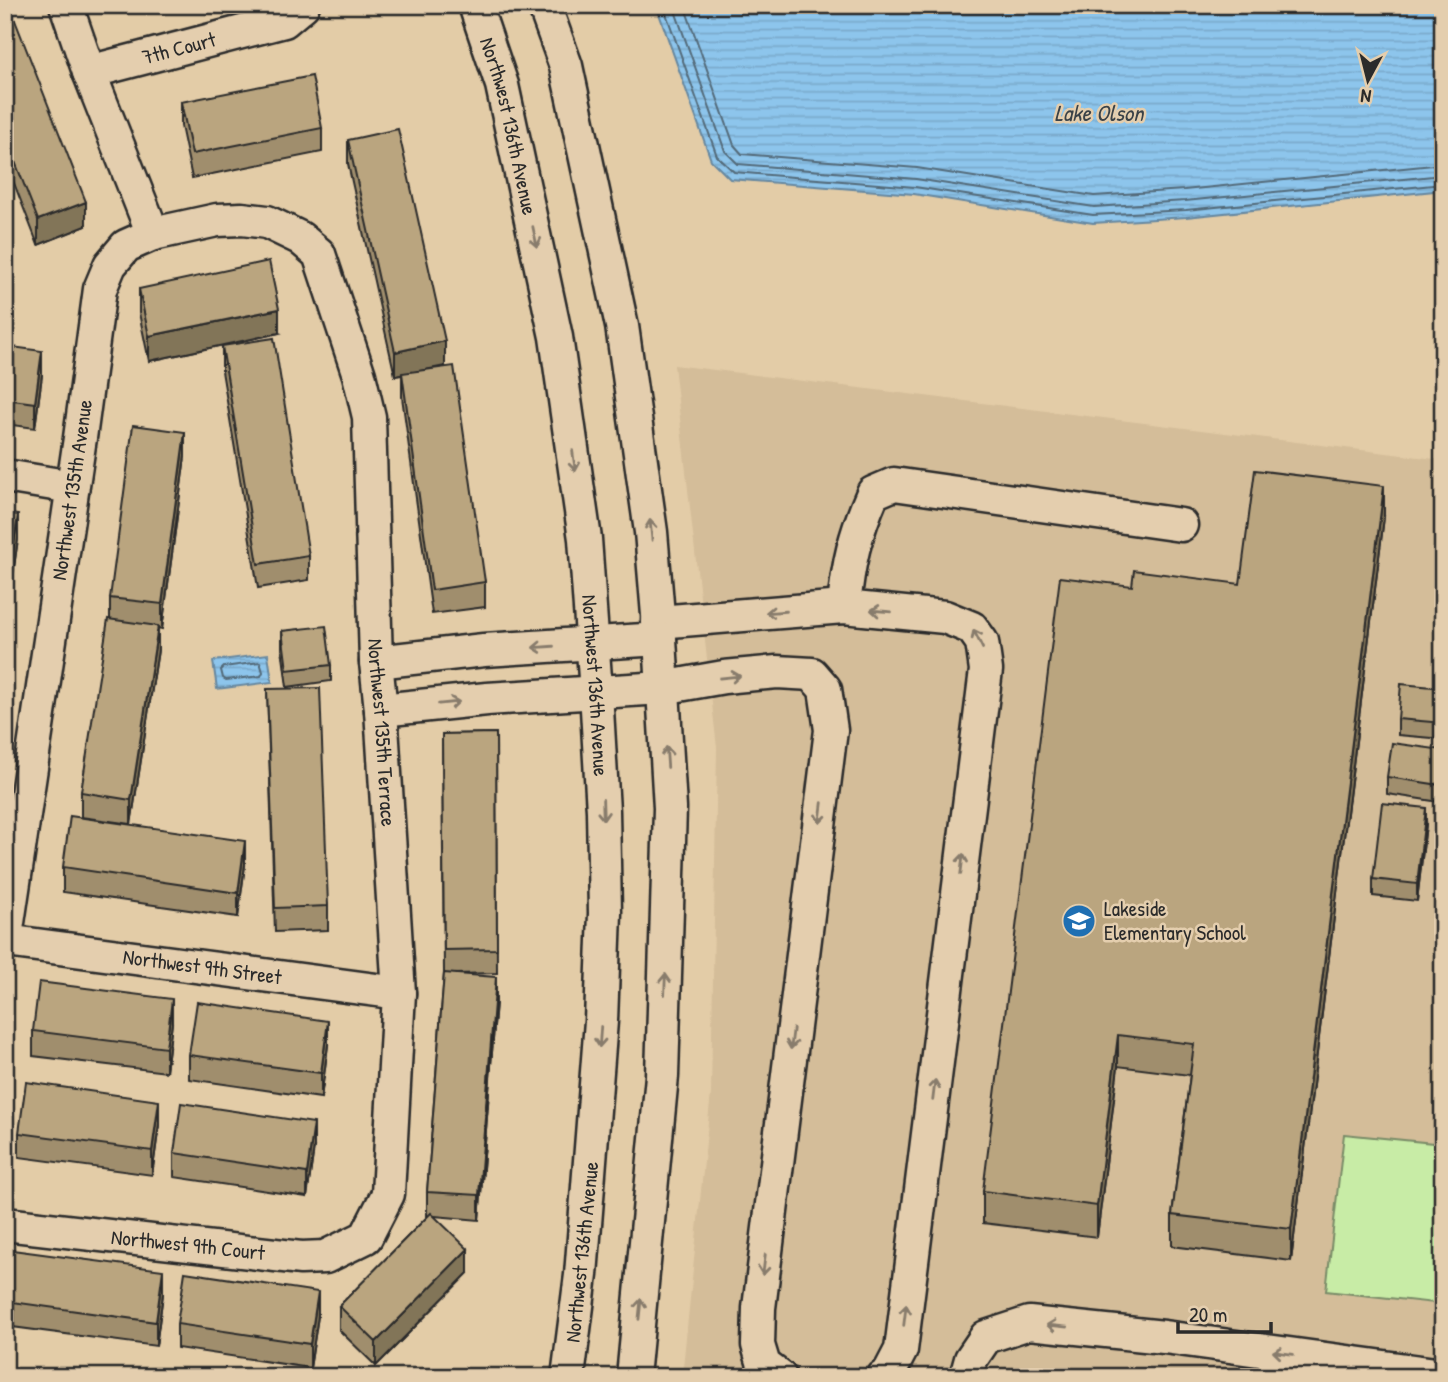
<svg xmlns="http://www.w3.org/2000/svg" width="1448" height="1382" font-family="'Patrick Hand',sans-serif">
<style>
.built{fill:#d4bd99}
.grass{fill:#c8eca6;stroke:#7a8c68;stroke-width:2}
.water{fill:url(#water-rules);stroke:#66879f;stroke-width:2}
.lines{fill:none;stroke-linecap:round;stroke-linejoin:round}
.shore{stroke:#526978;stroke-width:2}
.minor-casing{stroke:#2b2b2b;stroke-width:37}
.minor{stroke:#e4ceae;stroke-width:32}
.wall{fill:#a08e6d;stroke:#2b2b2b;stroke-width:2}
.shaded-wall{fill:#827459;stroke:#2b2b2b;stroke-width:2}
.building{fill:#baa57f;stroke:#2b2b2b;stroke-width:2}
.oneway{stroke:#887c6c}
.labels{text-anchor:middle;stroke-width:5;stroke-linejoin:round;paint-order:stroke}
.street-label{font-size:21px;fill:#2b2b2b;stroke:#e4ceae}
.poi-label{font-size:21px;fill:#2b2b2b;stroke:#e4ceae;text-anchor:start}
.water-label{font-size:23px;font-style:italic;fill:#3a4248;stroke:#e4ceae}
</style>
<defs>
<pattern id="water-rules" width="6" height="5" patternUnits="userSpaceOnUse" patternTransform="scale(1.75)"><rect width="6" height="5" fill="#8dc5ec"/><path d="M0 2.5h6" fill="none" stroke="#7aa9cb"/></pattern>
</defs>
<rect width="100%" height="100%" fill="#e3cca7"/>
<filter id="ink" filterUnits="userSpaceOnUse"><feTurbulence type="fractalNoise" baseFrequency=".0143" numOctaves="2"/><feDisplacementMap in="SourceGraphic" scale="14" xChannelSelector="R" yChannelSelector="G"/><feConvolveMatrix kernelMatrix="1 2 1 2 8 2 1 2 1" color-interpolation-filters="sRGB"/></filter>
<g filter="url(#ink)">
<path class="built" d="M674 365 1443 460V1377H682L711 1093 717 748Z"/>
<path class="grass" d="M1344 1134 1443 1144V1304L1326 1291Z"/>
<path class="water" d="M656 5H1443V190L1186 217 1093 223 914 194 730 179 711 160Z
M268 654 272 682 217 689 213 661Z"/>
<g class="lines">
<path class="shore" d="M663 5 717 156 734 172 915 187 1093 215 1186 210 1443 184
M673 5 725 151 738 164 916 179 1094 207 1185 201 1443 175
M684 5 734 145 742 154 917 168 1094 196 1184 190 1443 164
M260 662 263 672 261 676 226 680 223 678 221 670 224 667Z"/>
<defs>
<g id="minor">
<path d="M66 5 89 72 153 234"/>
<path id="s1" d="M475 5 502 85 556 337 585 539 596 692 603 811 605 913 601 1021 581 1275 568 1377"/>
<path d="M544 5 566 66 622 326 651 532 660 639 670 808 662 1076 633 1377"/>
<path id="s2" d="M89 72 284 21 303 5"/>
<path d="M5 476 72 487"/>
<path d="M844 607C848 563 855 534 873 493L894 484 1181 525"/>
<path d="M658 622 844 607 945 617 972 628 982 642 986 670 901 1350 889 1373 883 1377"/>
<path d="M376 662 484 650 660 639"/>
<path d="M381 710 487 699 662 688 724 677 777 672 812 674 825 689 831 730 759 1308 758 1345 764 1365 780 1377"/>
<path id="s3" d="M6 941 399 993"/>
<path id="s4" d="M5 943 80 438 100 289 110 265 126 246 153 234 217 220 242 219 267 222 300 238 319 254 359 375 369 417 376 662 381 710 399 993 388 1194 366 1237 325 1257 301 1258 5 1224"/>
<path d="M966 1377 971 1359 986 1337 1029 1323 1164 1337 1443 1375"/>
</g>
</defs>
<use href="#minor" class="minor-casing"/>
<use href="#minor" class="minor"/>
</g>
<path class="wall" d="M5 5 86 226 38 245 5 160Z
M181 102 322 128V152L192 178 181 126Z
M348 140 445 366 426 370 485 582V607L432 614 402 397V375L395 376 348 164Z
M139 289 279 333 149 361 139 313Z
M5 346 42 375 35 428 5 424Z
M222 346 309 556V580L258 588 222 371Z
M185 456 162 629 158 628V650L131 824 81 817V792L110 619V598Z
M5 513 18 539 10 594 5 593Z
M1384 517 1291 1261 1172 1246V1215L1190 1075 1118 1066 1097 1237 983 1223V1191L1132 586 1240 584Z
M282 631 331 665V681L287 687 282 648Z
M1443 688V739L1398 735V719Z
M267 689 328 906V930L275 932Z
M496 733 497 973 457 974 496 1001 479 1220 434 1216 468 1273 376 1366 339 1330V1306L428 1216H427V1192L444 973 442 734Z
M1443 750V784L1440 802 1387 794V777Z
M1426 824 1417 901 1373 896V879Z
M245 865 238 917 63 892V867Z
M172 1023 166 1072 33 1056V1031Z
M328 1045 321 1098 189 1079V1055Z
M159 1125 152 1175 19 1157V1133Z
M314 1147 307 1197 174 1177V1153Z
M5 1249 163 1294 156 1346 5 1326Z
M318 1316 310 1368 177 1348V1324Z"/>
<path class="shaded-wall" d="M86 202V226L38 245V220Z
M279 309V333L149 361V336Z
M445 341V366L395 376V352Z
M42 351V375L35 428V403Z
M185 432V456L162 629V604Z
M1384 486V517L1291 1261V1229Z
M18 515V539L10 594V570Z
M158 626V650L131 824V800Z
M1443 767V784L1440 802V785Z
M1426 808V824L1417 901V884Z
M245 841V865L238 917V893Z
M496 977V1001L479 1220V1195Z
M172 999V1023L166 1072V1048Z
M328 1021V1045L321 1098V1073Z
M1118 1035V1066L1097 1237V1206Z
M159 1101V1125L152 1175V1151Z
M314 1123V1147L307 1197V1173Z
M468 1249V1273L376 1366V1342Z
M163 1270V1294L156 1346V1322Z
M318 1292V1316L310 1368V1344Z"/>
<path class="building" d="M5 5H9L86 202 38 220 5 136Z
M312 76 322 128 192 154 181 102Z
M398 129 445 341 395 352 348 140Z
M269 261 279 309 149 336 139 289Z
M274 338 309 556 258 564 222 346Z
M5 346 42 351 35 403 5 399Z
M454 366 485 582 432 590 402 373Z
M133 425 185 432 162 604 110 598Z
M1255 470 1384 486 1291 1229 1172 1215 1194 1044 1118 1035 1097 1206 983 1191 1060 577 1132 586 1134 570 1240 584Z
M5 513 18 515 10 570 5 569Z
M108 619 158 626 131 800 81 792Z
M326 626 331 665 287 670 282 631Z
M1401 684 1443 688V723L1398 719Z
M320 688 328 906 275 908 267 689Z
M496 733 497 949 444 950 442 734Z
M1392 743 1443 750V767L1440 785 1387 777Z
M1382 803 1426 808 1417 884 1373 879Z
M70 816 245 841 238 893 63 867Z
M444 973 496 977 479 1195 427 1192Z
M39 982 172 999 166 1048 33 1031Z
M197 1002 328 1021 321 1073 189 1055Z
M26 1082 159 1101 152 1151 19 1133Z
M181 1103 314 1123 307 1173 174 1153Z
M431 1213 468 1249 376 1342 339 1306Z
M5 1249 163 1270 156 1322 5 1301Z
M185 1272 318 1292 310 1344 177 1324Z"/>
<defs><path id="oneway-shaft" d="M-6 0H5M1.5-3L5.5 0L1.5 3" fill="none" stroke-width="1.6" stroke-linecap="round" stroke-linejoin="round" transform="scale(1.75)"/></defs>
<g class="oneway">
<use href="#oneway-shaft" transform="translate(535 237) rotate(78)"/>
<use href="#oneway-shaft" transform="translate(574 461) rotate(82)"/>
<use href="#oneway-shaft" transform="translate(651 530) rotate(-96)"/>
<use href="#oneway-shaft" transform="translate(881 611) rotate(-175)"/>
<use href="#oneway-shaft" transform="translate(776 612) rotate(176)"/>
<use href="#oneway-shaft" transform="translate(978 639) rotate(-116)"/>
<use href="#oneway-shaft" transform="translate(543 647) rotate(176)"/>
<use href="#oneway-shaft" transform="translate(730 677) rotate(-6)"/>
<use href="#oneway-shaft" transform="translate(449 703) rotate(-6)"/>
<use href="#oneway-shaft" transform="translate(667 757) rotate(-94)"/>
<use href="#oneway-shaft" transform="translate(603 810) rotate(88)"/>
<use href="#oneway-shaft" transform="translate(821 813) rotate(97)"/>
<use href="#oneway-shaft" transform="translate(962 864) rotate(-83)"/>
<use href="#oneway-shaft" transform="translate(665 984) rotate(-88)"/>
<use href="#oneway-shaft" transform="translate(600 1037) rotate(94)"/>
<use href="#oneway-shaft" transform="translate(792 1039) rotate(97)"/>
<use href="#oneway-shaft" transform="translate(934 1090) rotate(-83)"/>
<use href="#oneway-shaft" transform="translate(764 1265) rotate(97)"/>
<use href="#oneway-shaft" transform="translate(640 1309) rotate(-84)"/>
<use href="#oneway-shaft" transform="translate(905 1315) rotate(-83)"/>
<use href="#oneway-shaft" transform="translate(1057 1326) rotate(-174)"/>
<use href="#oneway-shaft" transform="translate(1283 1353) rotate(-172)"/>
</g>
</g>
<defs>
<symbol id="school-disc" viewBox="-11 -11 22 22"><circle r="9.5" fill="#1f6fb2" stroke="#e4ceae"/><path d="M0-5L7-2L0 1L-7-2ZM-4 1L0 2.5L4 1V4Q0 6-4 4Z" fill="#fff"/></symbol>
</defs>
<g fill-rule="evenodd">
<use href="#school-disc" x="1060" y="902" width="38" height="38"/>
</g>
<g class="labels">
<g class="street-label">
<text dy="7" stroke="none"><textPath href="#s2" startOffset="93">7th Court</textPath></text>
<text dy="7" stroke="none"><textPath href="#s1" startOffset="126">Northwest 136th Avenue</textPath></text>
<text dy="7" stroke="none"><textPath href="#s4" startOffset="458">Northwest 135th Avenue</textPath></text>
<text dy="7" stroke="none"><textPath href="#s1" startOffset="693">Northwest 136th Avenue</textPath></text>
<text dy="7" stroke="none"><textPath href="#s4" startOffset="1405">Northwest 135th Terrace</textPath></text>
<text dy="7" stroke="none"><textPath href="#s3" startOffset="198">Northwest 9th Street</textPath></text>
<text transform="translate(188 1245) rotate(6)" y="7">Northwest 9th Court</text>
<text transform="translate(582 1252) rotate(-84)" y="7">Northwest 136th Avenue</text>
</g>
<g class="poi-label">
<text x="1104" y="916">Lakeside<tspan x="1104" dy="24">Elementary School</tspan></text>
</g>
<g class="water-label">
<text x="1099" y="121">Lake Olson</text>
</g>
</g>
<rect width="1448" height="1382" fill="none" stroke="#e4ceae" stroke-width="28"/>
<rect x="14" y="14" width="1420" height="1354" fill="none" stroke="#2b2b2b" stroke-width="2.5" filter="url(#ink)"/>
<g transform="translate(1368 80) rotate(187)" stroke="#e4ceae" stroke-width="5" paint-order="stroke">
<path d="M0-5L12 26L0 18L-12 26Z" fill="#2b2b2b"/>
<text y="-10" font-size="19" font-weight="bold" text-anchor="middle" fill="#2b2b2b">N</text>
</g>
<path d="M1178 1322v10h93v-10" fill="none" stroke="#2b2b2b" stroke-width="3.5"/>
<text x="1189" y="1322" font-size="21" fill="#2b2b2b" stroke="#e4ceae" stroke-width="5" paint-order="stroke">20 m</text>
</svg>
